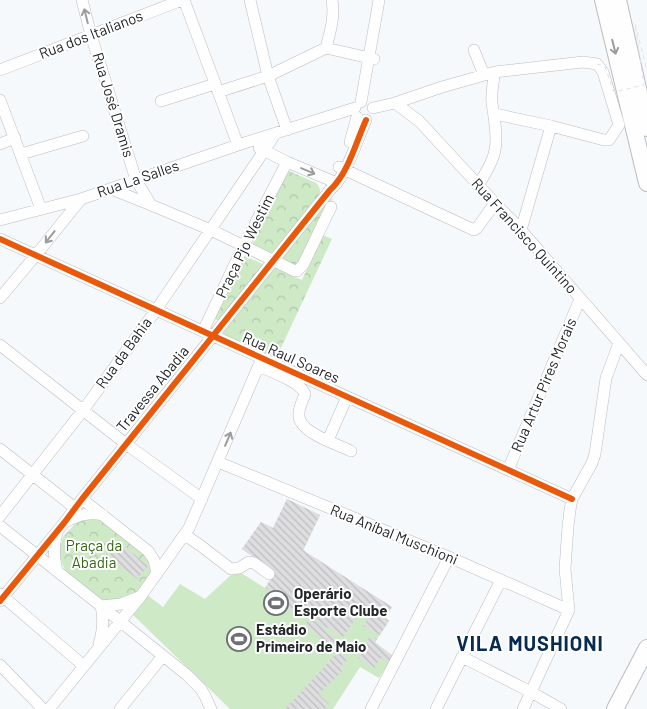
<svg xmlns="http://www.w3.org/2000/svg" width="647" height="709" font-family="Barlow,sans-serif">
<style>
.grass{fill:#cee9c6}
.forest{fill:url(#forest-crowns)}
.building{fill:url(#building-back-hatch)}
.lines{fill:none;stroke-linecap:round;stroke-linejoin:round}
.minor-casing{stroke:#babcbf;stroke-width:12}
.highway-casing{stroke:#babcbf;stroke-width:18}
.minor{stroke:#fefeff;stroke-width:11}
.highway{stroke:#fefeff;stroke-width:16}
.path-bridge{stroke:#e1e2e2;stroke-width:1;stroke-dasharray:4 4;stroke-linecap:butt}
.cycleway-casing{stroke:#fff;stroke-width:9}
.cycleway{stroke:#e8590c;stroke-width:6}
.oneway{stroke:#9c9d9f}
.labels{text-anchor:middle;stroke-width:4;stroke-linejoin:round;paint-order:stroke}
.street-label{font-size:15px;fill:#242729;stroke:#fff}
.park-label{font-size:15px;fill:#346714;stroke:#fff}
.poi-label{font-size:15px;font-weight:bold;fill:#242729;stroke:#fff;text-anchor:start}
.district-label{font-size:20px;font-weight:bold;letter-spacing:1px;fill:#082b52;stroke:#fff}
</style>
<defs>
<pattern id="forest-crowns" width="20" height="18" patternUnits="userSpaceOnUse" patternTransform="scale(1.25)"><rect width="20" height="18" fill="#cee9c6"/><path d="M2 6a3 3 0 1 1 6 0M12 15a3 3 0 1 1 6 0" fill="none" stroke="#b1c8aa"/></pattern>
<pattern id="building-back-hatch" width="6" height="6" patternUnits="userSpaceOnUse" patternTransform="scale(1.25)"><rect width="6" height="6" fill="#dedee1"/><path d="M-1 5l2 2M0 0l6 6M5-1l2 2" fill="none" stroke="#bebec1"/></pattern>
</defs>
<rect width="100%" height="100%" fill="#f6f9fc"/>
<path class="grass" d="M287 499 320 515 303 551 392 607 385 617 389 621 375 642 393 656 379 678 360 667 333 709H230L131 613 146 594 163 607 180 584 205 599 233 573 238 571 265 588 275 572 242 549 261 522 273 528Z"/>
<path class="forest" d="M287 170 316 183C321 188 321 192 318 198L270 255 251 247Z
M333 198 300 263 296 266 283 264 282 256 328 200Z
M323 235 332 239 279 352 273 349 269 359 223 334V331L273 267 302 280Z
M245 256 265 265 220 319 216 320 215 318Z
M97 517 144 553 149 561 151 571 147 580 132 597 110 602 96 597 68 575 63 566 59 552 63 537 75 524 84 519Z"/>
<path class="building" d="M287 499 320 515 303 550 392 607 385 618 389 621 380 635 363 626 369 617 361 611 343 637 327 627 324 629 341 644 335 650 305 625 311 618 320 626 323 624 301 611 297 617 285 606 288 602 265 588 275 572 242 549 261 522 273 528Z
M120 543 148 566 137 579 109 556Z
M370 636 377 639 375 643 393 656 389 662 380 658 375 668 358 658Z
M338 650 348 659 341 666 344 669 319 694 329 704 325 709H285L337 653Z"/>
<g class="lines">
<defs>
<path id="minor" d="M82 0 91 35 136 180 151 205 211 230 295 271H297L303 265 331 207
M184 0 238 145
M250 0 268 76 287 130
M326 48C330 32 335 17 332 0
M474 50 484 75
M0 70 182 0
M218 92 268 76 326 48 374 59
M0 100 41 209
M161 101 215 84
M361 102 379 0
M395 103 419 121 495 203 521 230 647 375
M373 108 395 103 442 87 495 72 583 62 597 64 603 72 619 125 609 140H604L551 126
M495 114 551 126 521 230
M350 142 357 117
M0 144 15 138
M259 148 287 162 337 183
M21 154 83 136
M339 167 474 230 477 228 495 203
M478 186C484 175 493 163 495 150 498 135 494 118 492 103 491 93 493 82 495 72
M111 189 151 205
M0 220 81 199 238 145 355 108
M0 239 572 499
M0 298 36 255 81 199
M203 331 243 247 287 162
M0 345 126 444 202 499
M259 366C271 372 300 381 305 394 303 400 299 407 299 413 296 432 337 444 351 451
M328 440 347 397
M0 449 75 508
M218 462 449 557 569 610
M508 470 580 299
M82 499 148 551 154 560 157 574
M0 516 84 409 156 310 264 151 275 134
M67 521C79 515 89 512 103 515
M0 526 101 606 187 675 201 689 205 696 211 709
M57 533C53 547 54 557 57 571
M185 535 201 546 231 569 239 568 249 562 254 563 269 574
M0 594 84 666
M0 601 64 523 82 499 330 190C348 174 356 142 366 120
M99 644C103 631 104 619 101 606L121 604 139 597
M462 657 531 692 561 709
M0 665 43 709
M49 709 141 596 189 528 262 358
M120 709 163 656
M371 709 449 557
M436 709 501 580
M523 709 569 610 565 569 568 526 570 510 572 499 592 463 595 454 606 378 619 343"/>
<path id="highway" d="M603 0 647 183
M618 0 647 128
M615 709 647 648"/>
</defs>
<use href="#minor" class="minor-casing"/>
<use href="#highway" class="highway-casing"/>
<use href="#minor" class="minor"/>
<use href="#highway" class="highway"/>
<path class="path-bridge" d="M597 64 605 67 614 92 644 85 635 24 647 70"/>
<defs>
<path id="cycleway" d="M0 239 572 499
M0 601 64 523 82 499 330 190C348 174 356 142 366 120"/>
</defs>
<use href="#cycleway" class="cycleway-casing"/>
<use href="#cycleway" class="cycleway"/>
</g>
<defs><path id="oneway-shaft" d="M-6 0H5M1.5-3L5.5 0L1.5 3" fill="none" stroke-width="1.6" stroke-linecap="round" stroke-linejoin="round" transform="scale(1.25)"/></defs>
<g class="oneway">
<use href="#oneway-shaft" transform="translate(86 16) rotate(-104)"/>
<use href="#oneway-shaft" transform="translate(614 47) rotate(76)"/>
<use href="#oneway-shaft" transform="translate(308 171) rotate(23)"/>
<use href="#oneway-shaft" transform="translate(50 237) rotate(128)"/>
<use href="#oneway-shaft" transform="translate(228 439) rotate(-67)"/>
</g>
<defs>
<symbol id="stadium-ring" viewBox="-11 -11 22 22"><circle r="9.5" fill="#fff" stroke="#6e7073" stroke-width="1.5"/><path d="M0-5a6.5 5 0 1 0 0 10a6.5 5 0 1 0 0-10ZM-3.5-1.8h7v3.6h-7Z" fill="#6e7073"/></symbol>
</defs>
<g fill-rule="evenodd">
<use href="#stadium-ring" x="262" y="589" width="28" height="28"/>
<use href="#stadium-ring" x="225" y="625" width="28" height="28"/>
</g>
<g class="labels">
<g class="street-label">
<text transform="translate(91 35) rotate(-21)" y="5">Rua dos Italianos</text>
<text transform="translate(113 105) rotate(73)" y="5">Rua José Dramis</text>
<text transform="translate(138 179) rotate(-19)" y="5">Rua La Salles</text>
<text transform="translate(524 236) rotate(48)" y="5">Rua Francisco Quintino</text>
<text transform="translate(245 246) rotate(-64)" y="5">Praça Pjo Westim</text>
<text transform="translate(124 353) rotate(-54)" y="5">Rua da Bahia</text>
<text transform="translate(291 358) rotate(24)" y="5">Rua Raul Soares</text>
<text transform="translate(544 385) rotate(-67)" y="5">Rua Artur Pires Morais</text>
<text transform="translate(153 389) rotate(-51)" y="5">Travessa Abadia</text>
<text transform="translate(394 535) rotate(22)" y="5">Rua Aníbal Muschioni</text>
</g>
<g class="park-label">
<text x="94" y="551">Praça da<tspan x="94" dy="17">Abadia</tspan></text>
</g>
<g class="poi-label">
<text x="294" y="599">Operário<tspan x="294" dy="17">Esporte Clube</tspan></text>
<text x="256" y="635">Estádio<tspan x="256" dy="17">Primeiro de Maio</tspan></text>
</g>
<g class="district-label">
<text x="530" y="651">VILA MUSHIONI</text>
</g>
</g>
</svg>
